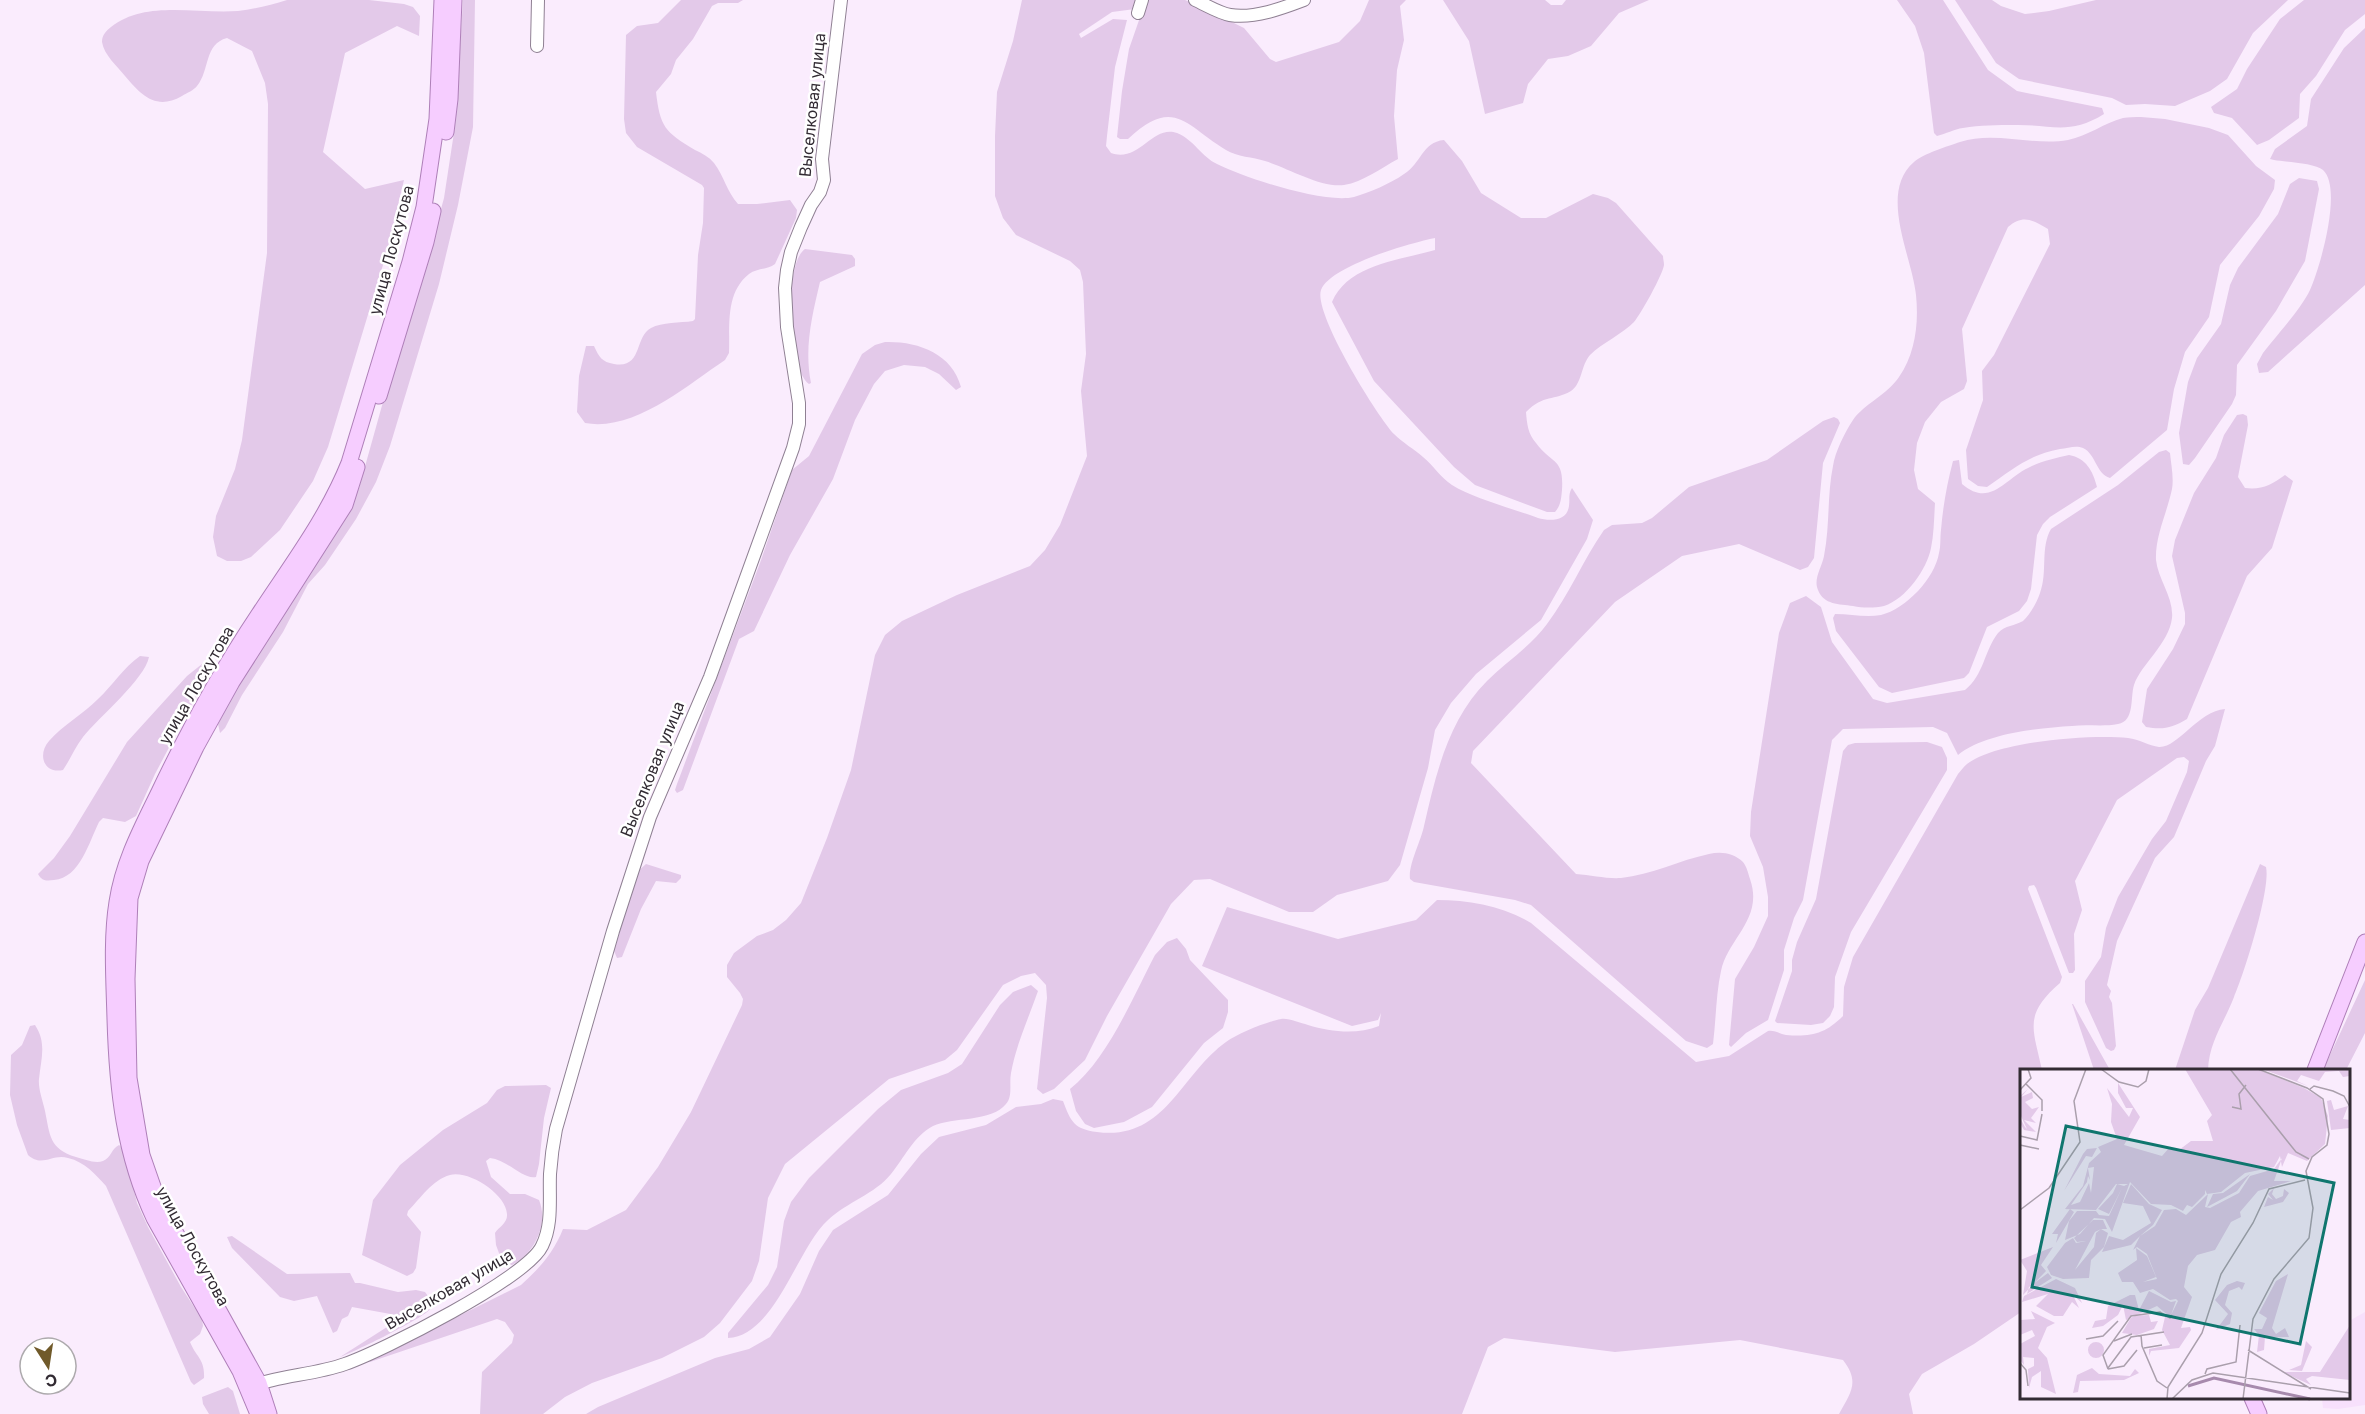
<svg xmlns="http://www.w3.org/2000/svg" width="2365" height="1414" font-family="Inter,sans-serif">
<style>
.built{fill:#f7e0fc}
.green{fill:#e3c9e9}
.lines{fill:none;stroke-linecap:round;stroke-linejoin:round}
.minor-casing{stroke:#8f8093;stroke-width:14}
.major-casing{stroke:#ae7fb8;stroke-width:17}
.minor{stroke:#fff;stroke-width:12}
.major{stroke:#f6cdff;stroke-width:15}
.labels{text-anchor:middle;stroke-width:5;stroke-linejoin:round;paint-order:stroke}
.street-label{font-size:16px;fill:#322b33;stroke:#fff}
.inset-river{fill:none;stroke:#a78aad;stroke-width:3}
.inset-road{fill:none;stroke:#aa9fac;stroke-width:1.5}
.view{fill:#0f766e;fill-opacity:0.15;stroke:#0f766e;stroke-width:3}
.inset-edge{fill:none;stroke:#322b33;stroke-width:3}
</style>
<rect width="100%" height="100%" fill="#faecfd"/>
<path class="built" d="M2365 1312V1405L2338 1409 2323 1408 2322 1398H2348L2349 1321Z"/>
<path class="green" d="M287 0H369L404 4 413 7 420 16 419 36 397 26 345 53 323 152 365 189 404 180 386 255 328 447 313 481 280 530 251 557 241 561H227L217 556 213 537 216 516 235 469 242 440 267 253 268 104 265 83 252 51 227 38C204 44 210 70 197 86 194 90 187 93 182 96 156 111 141 95 125 76 117 66 104 55 102 42 102 35 106 31 111 27 145 0 195 14 238 11 254 9 271 5 287 0Z
M463 0H475L473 127 458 205 439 284 390 446 376 482 356 519 325 565 308 584 283 632 242 695 225 728 220 733 218 724 252 660 326 543 343 523 359 488 400 341 424 272 444 198 455 126Z
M681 0H743L738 3H718L712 6 693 39 676 60 671 74 656 92C660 127 665 132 695 150 702 153 709 157 714 163 724 176 727 192 738 204H757L790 200 797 210 796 218 775 264C767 270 757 268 749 274 725 293 730 326 729 353L725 360C686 386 634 432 585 423L577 412 579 376 586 346H594C599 357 602 362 614 364 643 369 634 337 651 328 662 322 680 323 693 321L695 319 698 255 703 223 704 188 702 185 637 147 626 133 624 119 626 35 637 26 658 23Z
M1022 0H1139L1135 9 1112 12 1079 34 1081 38 1113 19 1127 20 1115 67 1107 136 1106 146 1111 153C1139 163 1153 124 1177 133 1193 139 1202 157 1217 164 1245 178 1324 204 1354 197 1370 192 1390 184 1404 174 1421 164 1422 142 1444 140L1462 161 1481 193 1521 218H1546L1593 194 1608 198 1616 203 1663 256C1663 259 1664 262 1664 265 1663 274 1641 314 1634 322 1624 333 1602 343 1590 355 1581 365 1582 384 1571 391 1554 401 1544 394 1526 412 1527 424 1528 434 1536 443 1552 465 1564 457 1562 490 1561 499 1561 505 1555 512H1547L1475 485 1454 467 1374 381 1332 302C1348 264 1401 260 1435 250V238C1410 243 1330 266 1321 290 1313 313 1377 416 1394 434 1403 443 1414 449 1423 457 1433 465 1441 478 1452 485 1472 498 1514 509 1538 518 1549 521 1567 522 1569 506 1570 499 1568 494 1572 488L1593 520 1587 539 1541 620 1476 674 1451 703 1435 730 1428 768 1400 865 1388 881 1337 895 1313 912H1289L1210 879 1194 880 1171 904 1107 1016 1085 1060 1054 1089 1043 1094 1037 1089 1047 998 1046 985 1035 973 1021 976 1003 985 957 1050 945 1060 889 1079 785 1164 768 1198 759 1261 752 1281 720 1323 704 1337 662 1358 592 1383 565 1397 543 1414H480L482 1372 512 1343 514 1335 505 1322 497 1319 370 1362 368 1361 521 1285C539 1269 554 1252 563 1229L587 1230 626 1210 658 1167 691 1112 742 1005 743 999 740 993 727 977V965L734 953 757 936 773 930 786 920 801 903 827 838 851 770 875 655 885 635 902 621 957 595 1030 566 1045 550 1060 525 1087 456 1081 391 1086 354 1083 282 1080 270 1070 261 1016 235 1003 218 995 196V136L997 92 1013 41Z
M1146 0H1185L1199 6 1244 28 1270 59 1276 62 1339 42 1360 21 1369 0H1406L1400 6 1404 40 1397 70 1394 116 1398 159C1381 168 1363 182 1344 185 1321 188 1288 168 1265 161 1253 157 1237 157 1226 150 1185 125 1174 96 1128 139H1120L1117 137 1122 91 1129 49Z
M1443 0H1545L1551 5H1562L1566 0H1649L1619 13 1591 46 1568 56 1548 59 1528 84 1523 103 1485 114 1469 41Z
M1897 0H1943L1988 70 2017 91 2102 108 2104 114C2069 136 2050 124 2014 125 1998 125 1980 125 1963 128 1954 129 1946 134 1937 136L1934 133 1924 53 1915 26Z
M1955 0H1992L2001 6 2025 14 2049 11 2096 0H2288L2253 33 2227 79 2210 91 2175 106 2145 104 2126 105 2112 98 2019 79 1996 63Z
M2304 0H2365V14L2345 30 2316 76 2300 94 2299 118 2269 140 2257 145 2232 118 2214 113 2211 107 2237 89 2247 69 2280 19Z
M2365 28V285L2268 372 2259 373 2257 364 2263 353C2276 336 2301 309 2310 290 2320 268 2343 188 2323 170 2315 163 2286 162 2274 160L2270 159 2275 149 2307 126 2311 99 2344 48Z
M2141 117 2165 119 2209 128 2228 135 2256 166 2275 180 2274 189 2259 216 2220 265 2209 317 2185 352 2174 389 2167 430 2110 478C2096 474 2096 454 2083 448 2076 445 2068 448 2060 449 2028 455 2013 469 1987 487L1978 486 1968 479 1966 450 1983 400 1982 371 1994 355 2050 244 2048 229C2033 220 2023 214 2008 227L1962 329 1967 381 1964 389 1941 402 1925 422 1917 443 1914 470 1918 489 1935 503C1934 518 1934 534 1931 548 1927 569 1906 599 1884 606 1874 608 1863 608 1853 606 1839 604 1824 605 1818 590 1813 579 1822 567 1824 556 1830 526 1827 495 1833 466 1835 452 1845 432 1853 420 1864 404 1887 395 1899 377 1915 354 1919 324 1916 295 1912 256 1878 193 1914 162 1923 154 1948 146 1960 142 1994 131 2033 146 2068 140 2088 136 2104 123 2123 118 2128 117 2135 117 2141 117Z
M2299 178 2317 181 2319 189 2305 261 2276 311 2237 365 2236 395 2232 404 2195 458 2189 465 2183 464 2179 433 2188 382 2197 358 2221 324 2230 285 2238 268 2278 214 2290 184Z
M805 249 852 255 855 259V266L820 282C812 316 804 348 811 383L809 384C788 370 783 264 805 249Z
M885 342C917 341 952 353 961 387L956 390 939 374 925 367 904 365 885 371 874 384 855 420 833 479 790 555 754 631 739 639 683 790 677 793 675 790 677 784 760 563 792 470 809 456 862 354 875 345Z
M2243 414 2247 416 2248 425 2238 477 2245 488C2262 490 2271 485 2285 475L2293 481 2272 548 2247 576 2187 719C2172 728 2163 730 2146 727L2142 722 2147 689 2173 649 2185 624V613L2172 556 2175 540 2194 493 2216 458 2224 435 2237 415Z
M1834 417 1838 419 1840 423 1823 463 1814 558 1808 567 1800 570 1739 544 1682 556 1615 602 1473 751 1471 763 1576 874C1591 875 1607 879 1621 878 1651 875 1680 860 1709 854 1721 851 1734 853 1743 862 1747 867 1748 873 1750 879 1764 919 1728 938 1721 971 1716 994 1716 1020 1713 1044L1707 1048 1686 1041 1531 905 1515 900 1414 882 1410 879C1408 865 1421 841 1424 826 1436 774 1448 720 1487 681 1506 662 1531 646 1547 624 1569 595 1583 560 1604 530L1612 525 1642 523 1652 518 1689 487 1767 460 1823 421Z
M2166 450 2170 453C2171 464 2174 478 2172 489 2167 513 2155 536 2156 560 2158 579 2174 598 2172 618 2169 644 2141 664 2134 685 2130 698 2135 721 2118 724 2103 727 2087 724 2072 726 2039 728 1985 733 1958 755L1947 733 1933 727 1843 729 1832 740 1803 900 1794 918 1784 950V970L1768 1020 1746 1033 1731 1047 1729 1045 1735 979 1754 947 1768 916V897L1763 867 1750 836 1751 812 1779 633 1790 603 1806 596 1821 607 1832 642 1873 699 1887 703 1965 690C1984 675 1984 651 1998 633 2005 625 2015 626 2023 621 2030 615 2037 602 2040 593 2048 572 2040 548 2051 529L2118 485 2159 452Z
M2069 455C2086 458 2093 471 2097 487L2050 517 2043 524 2037 535 2031 589 2027 601 2019 611 1987 627 1969 673 1964 678 1892 693 1879 687 1836 631 1833 618 1835 614C1851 614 1866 618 1881 615 1906 609 1935 578 1939 553 1941 546 1940 537 1941 530 1943 506 1947 484 1953 461L1959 460 1962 484C1990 508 2005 479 2028 468 2041 461 2056 458 2069 455Z
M140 656 149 657C145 679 98 718 83 737 75 747 70 760 63 770 44 774 37 755 49 741 63 725 83 714 98 699 113 685 123 668 140 656Z
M207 660 213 664 211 668 155 774 136 816 125 822 103 818 99 822C89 842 80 878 54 880 46 881 42 881 38 874L54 858 70 836 127 742 187 676Z
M2225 709 2215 746 2206 761 2174 837 2155 858 2117 941 2107 985 2111 991 2109 997 2112 1003 2116 1046 2114 1050 2111 1051 2106 1048 2085 1002V981L2101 957 2106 928 2118 897 2152 839 2166 821 2187 772 2189 761 2184 757 2177 758 2117 800 2075 881 2082 910 2074 934 2075 970 2073 973H2069L2036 888 2034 885 2029 886 2028 889 2062 977 2060 983C2023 1015 2033 1028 2042 1070H2022L2021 1312 1974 1344 1922 1374 1909 1394 1913 1414H1839C1851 1392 1860 1382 1843 1360L1740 1340 1615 1352 1504 1338 1488 1347 1462 1414H586L598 1407 715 1358 749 1349 770 1337 800 1294 819 1251 833 1230 888 1195 921 1154 939 1137 986 1125 1016 1107 1041 1104 1053 1099 1063 1101C1071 1122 1074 1129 1097 1132 1165 1141 1180 1075 1226 1042 1239 1033 1266 1022 1281 1019 1289 1018 1300 1023 1308 1025 1331 1032 1357 1035 1379 1026L1381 1013 1378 1020 1352 1026 1202 966 1227 907 1338 939 1416 920 1437 900C1469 900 1503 906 1531 923L1696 1062 1729 1056 1768 1031C1775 1030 1780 1034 1786 1035 1811 1037 1825 1034 1843 1016L1844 987 1853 957 1958 774C1961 771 1963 767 1967 764 1996 741 2092 734 2128 738 2139 739 2149 746 2159 747 2178 748 2198 711 2225 709Z
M1927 742 1942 747 1947 758V770L1851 932 1835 977 1834 1007 1830 1016 1823 1023 1811 1025 1777 1023 1775 1021 1792 971V960L1797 942 1816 899 1843 751 1848 745 1855 743Z
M646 864 681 875V878L676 883 656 881 641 909 622 957 617 958 614 951 637 872Z
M2260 864 2266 867C2271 889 2244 974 2234 997 2224 1023 2209 1042 2208 1070H2175L2195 1010 2208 988Z
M1177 938 1186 949 1190 960 1228 1000V1012L1223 1028 1204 1043 1152 1107 1124 1122 1094 1128 1085 1124 1076 1111 1070 1089C1107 1060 1133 997 1155 955L1167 942Z
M2365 980V1033L2346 1070H2323Z
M1031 985 1038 991C1029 1017 1016 1045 1011 1073 1009 1083 1013 1096 1006 1104 992 1122 952 1117 933 1126 914 1136 904 1158 891 1174 875 1194 847 1202 828 1220 797 1248 775 1336 728 1338V1333L768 1285 777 1267 784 1221 791 1202 809 1178 878 1109 901 1090 948 1073 962 1064 1000 1005 1013 992Z
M2072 1004H2073L2110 1070H2094Z
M35 1025C47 1043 41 1059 39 1079 38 1089 43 1101 45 1111 50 1135 49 1149 76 1157 84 1159 95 1164 103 1161 111 1158 111 1149 119 1145L124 1149 137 1203 148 1227 181 1287 202 1319 203 1326 200 1334 190 1342C196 1357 205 1359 204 1378L194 1385 191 1382 106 1186C95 1174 85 1162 68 1158 53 1153 42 1168 28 1155L17 1125 10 1095 11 1055 22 1045 30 1026Z
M505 1086 546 1085 551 1088 544 1118 539 1164 536 1177C523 1180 508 1160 490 1158L486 1161 491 1177 510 1194H525L539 1200C549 1224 534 1254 512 1265L503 1264 496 1245 495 1233C499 1227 508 1223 507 1214 506 1194 469 1170 450 1175 432 1180 421 1198 408 1211L407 1215 421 1232 416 1268 413 1273 407 1276 362 1255 373 1200 400 1165 443 1130 487 1103 497 1090Z
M232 1236 287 1274 350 1273 355 1283H360L398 1292 416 1290 425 1292C429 1297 433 1303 430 1309 426 1317 352 1353 340 1357L398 1320 396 1315 352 1307 348 1316 342 1319 337 1331 333 1333 317 1296 294 1301 280 1297 232 1248 227 1237Z
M228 1387 233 1391 240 1414H209L203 1404 202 1397Z"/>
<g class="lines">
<defs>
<path id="minor" d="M1195 0C1206 5 1219 13 1230 15 1254 19 1283 8 1304 0
M1138 13 1142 0
M537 46 538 0
M252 1386C282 1375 314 1375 345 1364 382 1351 527 1278 542 1246 553 1224 549 1198 550 1174 551 1159 553 1144 556 1129L613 931 650 817 710 677 793 448 799 424V403L787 327 785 288 787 270 791 252 801 227 811 205 820 192 824 180 822 159 841 0"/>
<path id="major" d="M446 132 450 99 454 0
M379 396 426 242 433 211
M2315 1070 2365 942
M2252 1398 2259 1414
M258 1414 240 1371 154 1218C124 1154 117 1089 115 1019 114 981 111 939 117 902 123 862 142 827 159 792 188 731 221 671 259 614 291 565 327 518 349 463L410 262 424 207 437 119 442 0
M269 1414 259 1383 158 1201 142 1155 129 1078 127 979 130 898 141 861 196 747 232 682 345 505 357 467"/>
</defs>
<use href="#minor" class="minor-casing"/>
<use href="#major" class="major-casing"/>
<use href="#minor" class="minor"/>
<use href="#major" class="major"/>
</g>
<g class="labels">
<g class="street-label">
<text transform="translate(812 105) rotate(-84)" y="6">Выселковая улица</text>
<text transform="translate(391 250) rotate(-75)" y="6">улица Лоскутова</text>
<text transform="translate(196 685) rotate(-60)" y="6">улица Лоскутова</text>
<text transform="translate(652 769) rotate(-68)" y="6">Выселковая улица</text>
<text transform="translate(193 1246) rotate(61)" y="6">улица Лоскутова</text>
<text transform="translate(449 1289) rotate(-30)" y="6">Выселковая улица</text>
</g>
</g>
<g transform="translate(2020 1069)">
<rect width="330" height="330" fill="#faecfd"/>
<path d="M165 0H237L284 19 301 29 308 47 305 75 287 92 268 84 262 98 260 87 254 98 225 104 201 123 187 125 185 121V125L172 138 167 136 163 142 151 136 131 135 110 113 92 163 85 150 74 149 60 165 45 171 49 152 57 142H76L79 146 89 147 102 119 89 145 78 140 93 124 97 115 104 117 108 115H96L76 141 45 140 63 117 69 94 81 83 78 78 97 70 91 53 92 35 87 19 109 48 113 39H106L98 24V14L120 48 104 76 142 87 149 79 159 81 171 72H193L187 52 192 46ZM74 98 71 124 69 114 60 133 51 136 67 113 68 107 70 111 68 99ZM242 0H330V7L323 8 319 2 305 3 299 12 281 6 277 12 288 17ZM8 20 1 28 12 23 13 29 5 33 12 40 19 38 11 49 16 54 4 51 16 63 4 61 0 54V49L5 58 7 60 0 45V27ZM311 31 314 41 328 37 323 50 330 51V59L311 61 307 32ZM77 79 72 88 66 87 44 122 63 85 67 80ZM262 89 254 112H271L238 122 220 143 221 148 211 153 195 181 177 186 168 197 164 218 172 228 161 259 170 258 171 261 159 279 131 282 129 287V280L150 276 142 261 145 248H150L137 237 106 251 103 236 98 246 83 257 72 259 75 252 86 250 88 237 110 226H115L119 241 129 222 151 233 156 232 151 246 158 232 156 230 150 231 133 220 120 224 113 213H102L98 204 117 191 116 179 127 187 136 208 123 213 137 210 127 185 117 178 113 181 120 167 111 176 82 183 89 167 103 171 131 154 123 137 103 134 111 115 129 135 142 141 133 156 120 167 135 157 144 141 156 140 166 146 188 125 185 138 190 139 219 124 230 107 254 100ZM230 105 217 122 187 138 193 125 203 124ZM254 119 252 125 256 130 263 127 264 120 269 124 263 133 244 138 248 128 253 131 248 125ZM50 140 54 143 36 174 38 165H32ZM73 151H83L87 160H81L75 163 55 201 74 178 76 164 81 160 88 164 84 178 71 191 69 209 43 210 31 206 27 198 45 174 53 169 56 174 66 172 57 173 54 169ZM33 178 21 196 26 202 3 226 7 202 0 191ZM28 204 32 209 7 225 9 218ZM268 205 252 259 256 265 265 259 269 268H245L244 281 237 283 239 266 234 260H242L247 249 239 244 256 212ZM36 210 55 219 62 234 53 226 59 239 52 233 43 247H34L16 237 28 225 2 233 4 227ZM217 212 225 214 222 221 219 218 209 222 205 236 212 244 210 255 196 261 208 245 195 231 207 216ZM11 242 35 254 27 258 18 279 27 289 36 325 21 318V302L12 308 9 319 8 300 14 297V289L3 288 4 296 0 291V275L15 267 12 261 0 266 1 251 15 250ZM129 246 131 253 138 252 134 260 117 266 102 264 112 247ZM330 256V311L292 307 286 310 291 316 262 303H300ZM286 272 292 278 282 302 269 301 281 296ZM68 281a8 8 0 1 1 16 0a8 8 0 1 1-16 0ZM72 299 79 305 110 307 115 300 119 304 104 311 60 312 58 323 53 324 57 306Z" fill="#e3c9e9" fill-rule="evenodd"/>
<path class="inset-river" d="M168 317 194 309 290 330"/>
<path class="inset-road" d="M81 0 99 13 118 18 126 12 129 0M210 0 276 83 289 90M6 15 22 31V42M290 20 294 17 313 22 324 27 330 38M0 21 11 9 8 0M212 38 221 40 219 25 226 16M0 67 17 71 22 45M0 76 19 80M0 141 29 119 60 73 54 32 66 0M121 266 122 277 137 312 147 319M66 270 83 267 98 252M94 272 112 265M124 279 142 276M228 281 291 320M0 294 6 301 8 317M88 299 111 268 144 263M88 300 83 286 111 247 140 243 150 249 152 246M88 300 104 297 117 281M185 305 187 300 216 293 220 256M147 330 148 318 182 264 201 205 233 154 249 120 285 111M152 330 172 311 193 304 330 324M223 330 233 250 254 210 289 169 293 139 286 102 292 88 307 76 309 65 303 30 287 19 238 0"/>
<path class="view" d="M46 57 314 114 280 275 12 218Z"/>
<rect width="330" height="330" class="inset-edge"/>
</g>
<g transform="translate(48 1366) rotate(168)"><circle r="28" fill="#ffffff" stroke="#adaaad" stroke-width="1.5"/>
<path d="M0-4.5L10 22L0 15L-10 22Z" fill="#705a2a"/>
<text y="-9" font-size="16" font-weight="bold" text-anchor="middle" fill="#322b33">С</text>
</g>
</svg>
